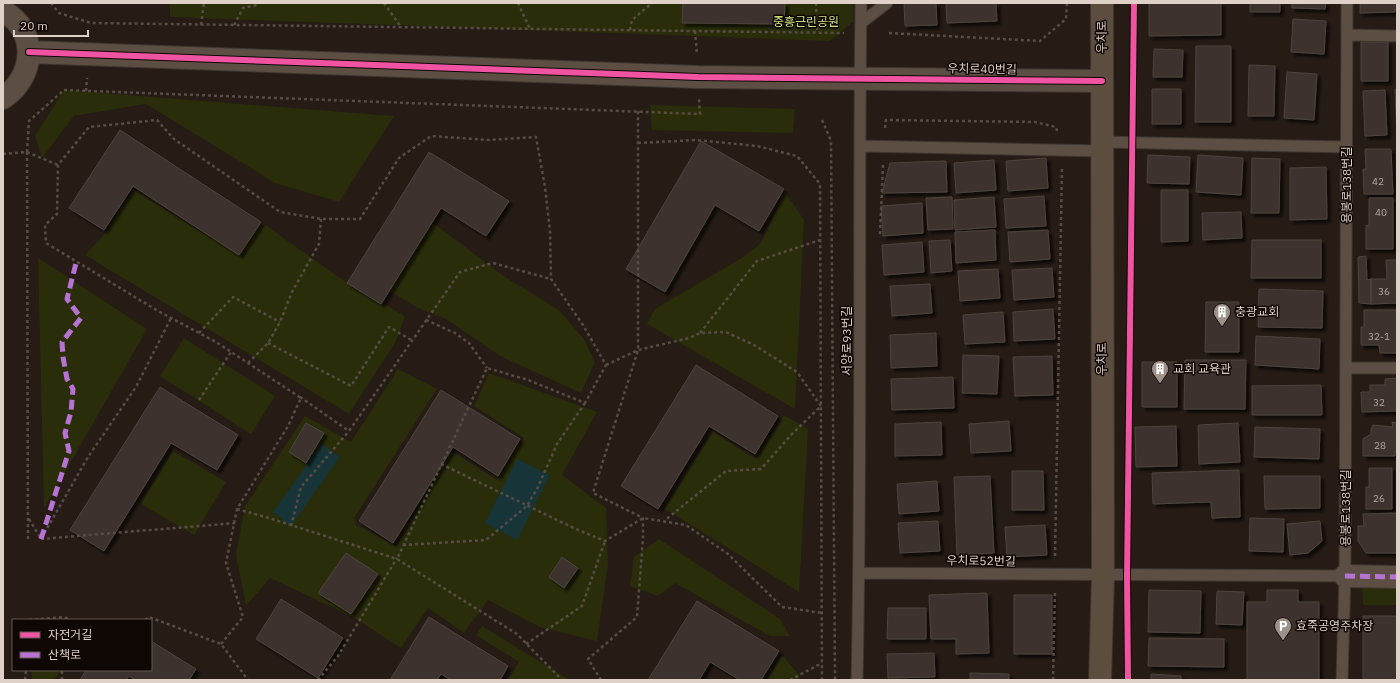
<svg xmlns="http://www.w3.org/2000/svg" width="1400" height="683" font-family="'IBM Plex Sans','Noto Sans KR',sans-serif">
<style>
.green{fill:#292d09}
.water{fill:#173438}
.building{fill:#3d322d;stroke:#4d443e;filter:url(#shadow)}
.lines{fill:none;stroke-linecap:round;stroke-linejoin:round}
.lane-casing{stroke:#3e3530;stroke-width:13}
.street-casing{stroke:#3e3530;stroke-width:24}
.secondary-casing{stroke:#3e3530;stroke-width:24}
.path{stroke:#574d45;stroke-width:2.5;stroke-dasharray:3 3;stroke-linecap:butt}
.lane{stroke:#5c4e43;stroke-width:11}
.street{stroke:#5c4e43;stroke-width:22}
.secondary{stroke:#5d4d3f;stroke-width:22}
.quiet{stroke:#b673d3;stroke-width:5;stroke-dasharray:10 5;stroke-linecap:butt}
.cycleway-casing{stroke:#0f0703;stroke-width:8}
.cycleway{stroke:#f153a3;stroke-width:6}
.labels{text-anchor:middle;stroke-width:3;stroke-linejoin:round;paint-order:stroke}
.number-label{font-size:10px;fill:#b6a9a1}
.park-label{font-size:12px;fill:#cce07c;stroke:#0f0703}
.street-label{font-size:12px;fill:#dfd1c8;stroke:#0f0703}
.poi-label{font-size:12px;fill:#dfd1c8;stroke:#0f0703;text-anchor:start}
</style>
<defs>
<filter id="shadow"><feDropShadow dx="3.5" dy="3.5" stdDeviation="1" flood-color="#0009"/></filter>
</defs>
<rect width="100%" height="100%" fill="#261b15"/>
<path class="green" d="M170 3H853V22L830 41 170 17Z
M64 90 394 116 339 202 275 183 146 104 74 116 42 158 35 136Z
M650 105 795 109 793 133 652 130Z
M133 190 239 255 261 222 347 283 405 316 396 341 349 414 85 255 104 235Z
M785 192 804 220 795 409 647 324 655 309 745 256 761 243Z
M433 223 505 277 559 310 584 339 595 362 581 393 500 356 446 319 418 308 389 291Z
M38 258 147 329 44 509V508Z
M184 338 275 396 251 434 160 376Z
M398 369 437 389 354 518 356 525 396 546 451 451 497 480 524 438 474 406 489 373 597 412 562 475 606 508 608 564 597 641 540 627 488 600 464 633 428 608 401 648 355 618 270 578 246 606 236 555 245 506 305 416 351 442Z
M784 415 808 429 799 592 665 509 713 432 756 459Z
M173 451 226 482 194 535 141 504Z
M659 539 780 619 790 636H770L675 583 658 596 630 586 634 557Z
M1362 583H1397V605H1363Z
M482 626 570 680H508L519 662 476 635Z
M782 655 799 675V680H767Z
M32 670H62L54 680H32Z"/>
<path class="water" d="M322 444 340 457 291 526 273 512Z
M517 459 550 475 517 540 485 523Z"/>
<path class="building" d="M683 3H785L784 24 682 23Z
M904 3H936L937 25 905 26Z
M946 3H996L997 21 947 23Z
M1149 3H1221V35L1149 36Z
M1250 3H1280V12H1250Z
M1292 3H1326L1325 9 1292 8Z
M1360 3H1395V12L1360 13Z
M1293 19 1326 21 1324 54 1291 52Z
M1361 42H1388V81H1361Z
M1196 46H1231V122H1195Z
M1154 49 1183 50 1182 77H1153Z
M1249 65 1275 66 1274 116H1248Z
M1287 72 1317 74 1314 120 1284 118Z
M1152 89H1181V124H1152Z
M1395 89H1397V137Z
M1385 90 1387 135 1365 136 1363 91Z
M120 130 261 222 239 255 133 186 104 230 69 208Z
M701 141 784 189 759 231 715 205 665 292 626 269Z
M1365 149H1391L1393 194H1364L1363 169H1366Z
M429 152 509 201 486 236 441 208 381 304 347 283Z
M1148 155 1190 157 1189 184 1147 183Z
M1198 155 1243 158 1241 195 1196 192Z
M1046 158 1048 188 1008 191 1006 161Z
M1252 158 1280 159 1279 213H1251Z
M994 160 996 190 956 193 954 163Z
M946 161 947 192 882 193 890 163Z
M1326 167 1327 219 1290 220V168Z
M1161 190H1188V241L1161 242Z
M1044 196 1046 226 1006 228 1004 199Z
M952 197 953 229 928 230 926 198Z
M994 197 996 227 955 230 954 200Z
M1369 198H1393V249H1366V225L1369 226Z
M922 203 923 233 883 236 881 206Z
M1241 212 1242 238 1203 240 1202 213Z
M995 230 996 260 956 263 955 232Z
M1048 230 1050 259 1010 262 1008 232Z
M950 240 952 271 931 273 929 241Z
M1252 240H1321V278H1251Z
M922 242 924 272 884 275 882 245Z
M1366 256 1367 280 1371 279V304L1359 303 1358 257Z
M1386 260H1397V303L1371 304V279H1387Z
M1052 268 1054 297 1014 300 1012 270Z
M998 269 1000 298 960 301 958 271Z
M930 284 932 313 892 316 890 286Z
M1259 289 1323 291 1322 328 1258 327Z
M1206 302H1239V352H1205Z
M1053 309 1055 339 1014 341 1013 312Z
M1364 310H1397V353H1380L1379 345H1361V327H1364Z
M1003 312 1005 342 965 344 963 315Z
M936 333 937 366 891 368 890 335Z
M1256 336 1320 339 1319 369 1255 365Z
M963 355 999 356 997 394 962 393Z
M1052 356 1053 395 1015 396 1013 357Z
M1185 360H1246L1245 409H1184Z
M1142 362H1177V407H1142Z
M696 365 778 416 755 454 709 426 658 509 621 486Z
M953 377 954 408 892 410 891 379Z
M1397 378V411L1362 412 1361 392H1370V385H1385V379Z
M1321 385 1322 415H1252V386Z
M160 387 238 435 217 470 171 443 104 551 70 530Z
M441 390 520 439 498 476 453 447 393 543 359 521Z
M1009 421 1011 451 971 453 969 424Z
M941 422 942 455 895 456V424Z
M1392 422 1397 423V452H1395V456H1363V439L1371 434V429L1373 425 1393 427Z
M306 423 324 433 306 463 289 452Z
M1238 423 1240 462 1199 464 1198 425Z
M1176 426 1177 466 1136 467 1135 427Z
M1255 427 1320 429 1319 459 1254 457Z
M1369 468H1392V509H1366V487H1369Z
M1239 470 1240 517 1212 518 1211 502 1153 504 1152 473Z
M1012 471H1043L1044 510H1012Z
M990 476 994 553 957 555 954 477Z
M1264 476H1320V508L1265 509Z
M937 481 939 511 899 514 897 484Z
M1397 513V553H1366L1358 541V526H1364L1363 514Z
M1250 518 1284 519 1283 552 1249 551Z
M938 521 940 551 900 553 898 523Z
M1320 521 1322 541 1308 553 1290 555 1287 524Z
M1045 525 1047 555 1007 557 1005 527Z
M346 553 378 574 351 614 318 593Z
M562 557 578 568 564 588 549 577Z
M1149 590 1201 591 1200 633 1148 632Z
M1267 590H1298V602H1319V680H1247V602H1267Z
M1217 591 1244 592 1242 625 1216 624Z
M987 593 989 653 956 654V639H931L929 595Z
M1014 595H1052V654H1014Z
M281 599 343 638 318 678 256 639Z
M697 601 779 651 761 680H740L710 662 699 680H648Z
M888 608H926V639H887Z
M1363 616H1397V680H1363Z
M429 617 508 666 500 680H451L441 674 437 680H390Z
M1149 638 1224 639V667L1148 666Z
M151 641 196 669 189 680H136L129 676 126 680H80L86 670H151Z
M934 653 935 677 888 678 887 654Z
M970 673 1009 674V680H970Z
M1151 674 1181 676V680H1151Z"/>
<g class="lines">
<defs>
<path id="lane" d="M861 23 887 3
M1347 35 1397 36
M1102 142 1347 147
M860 146 1102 151
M1346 368H1397
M860 573 1345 576
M857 680C862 454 858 229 861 3
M1342 680 1345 576 1347 3"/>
<path id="street" d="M3 11C39 31 35 77 3 98
M29 52 698 77 1102 81
M1345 576 1397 577"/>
<path id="secondary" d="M1100 680 1103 575 1102 3"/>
</defs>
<use href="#lane" class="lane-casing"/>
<use href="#street" class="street-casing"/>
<use href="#secondary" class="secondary-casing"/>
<path class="path" d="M51 3 59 13 91 23 844 33
M384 3 401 27
M518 3 530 29
M816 3 817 33
M201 25 204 3
M234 25 243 8 257 5 258 3
M630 30 632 20 652 3
M695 31 697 54
M889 33 1040 41 1066 19 1067 3
M86 91 87 78
M822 120 831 141 835 680
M885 128 886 120 1035 122 1056 127 1057 131
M638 143 696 140 757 146 797 156 820 184 822 680
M27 152 28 539
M27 152 58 165
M3 154 27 152 29 121 64 90 700 114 699 99
M880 234 883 165
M426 320 455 333 469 343 487 368
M199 333 233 297 280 322
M700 333 757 261 820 240
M268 343 351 386 389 327 413 341
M248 363 268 343 280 322 292 292 319 244 321 219
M606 365 638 350 689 338 700 333 726 332 754 345 797 372 821 406 792 434 761 469 726 471 664 521
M300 397 349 431 460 272 493 263 551 279
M199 400 231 352
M441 464 576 529 605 541 643 518 686 525 728 554 782 607 822 613
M237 509 269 518 397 559
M29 519 41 539 88 457 136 387 171 318
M291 526 301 487 349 431
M41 539 235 523
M403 545 486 540 527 506 537 489 557 444 585 403
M1055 556 1062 168
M29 620 64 617 70 620
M145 620 149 617 221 644 248 680
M221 644 243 617 226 563 237 509 288 426 301 398 216 342 158 311 46 243 45 225 57 214 58 165 89 127 157 120 174 139 280 212 321 219H360L399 158 431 136 488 140 536 137 545 187 550 231 551 279 583 325 606 365 585 403 528 380 487 368 397 559 517 634 562 680
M526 644 582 606 605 541
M25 680 26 670
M62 680V670
M318 680 338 656 397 558
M601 680 588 659 637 617 643 538V518L593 493 638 350V111
M790 680 822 663
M1053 680 1055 591"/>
<use href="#lane" class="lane"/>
<use href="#street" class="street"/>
<use href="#secondary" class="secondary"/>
<path class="quiet" d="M41 539 69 451 65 433 71 412 73 389 67 379 63 357 62 342 81 318 67 299 76 263
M1345 576 1397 577"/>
<defs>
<path id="cycleway" d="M29 52 698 77 1102 81
M1128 680 1127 576 1134 3"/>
</defs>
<use href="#cycleway" class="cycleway-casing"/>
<use href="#cycleway" class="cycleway"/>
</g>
<defs>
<symbol id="building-pin" viewBox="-11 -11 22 30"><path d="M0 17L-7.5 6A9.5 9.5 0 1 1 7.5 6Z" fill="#9e9189" stroke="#0f0703"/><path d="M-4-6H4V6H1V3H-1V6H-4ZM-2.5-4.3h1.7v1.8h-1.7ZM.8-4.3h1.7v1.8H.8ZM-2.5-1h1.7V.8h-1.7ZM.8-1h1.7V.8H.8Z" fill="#fff"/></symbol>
<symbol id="parking-pin" viewBox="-11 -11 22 30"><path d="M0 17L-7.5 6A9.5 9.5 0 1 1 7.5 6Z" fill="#9e9189" stroke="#0f0703"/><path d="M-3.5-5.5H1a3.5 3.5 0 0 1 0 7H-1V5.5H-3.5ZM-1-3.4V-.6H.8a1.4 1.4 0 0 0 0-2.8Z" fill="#fff"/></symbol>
</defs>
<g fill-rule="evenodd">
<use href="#building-pin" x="1212" y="302" width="20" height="27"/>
<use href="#building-pin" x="1150" y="359" width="20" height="27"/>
<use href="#parking-pin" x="1273" y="616" width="20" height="27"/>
</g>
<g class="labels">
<g class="number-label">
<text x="1378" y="185">42</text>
<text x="1381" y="216">40</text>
<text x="1384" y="295">36</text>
<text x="1379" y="340">32-1</text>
<text x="1379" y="406">32</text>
<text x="1380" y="449">28</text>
<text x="1379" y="502">26</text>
</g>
<g class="park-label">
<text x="806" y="26">중흥근린공원</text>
</g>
<g class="street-label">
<text transform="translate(1102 37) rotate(-90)" y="4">우치로</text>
<text transform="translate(982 69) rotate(1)" y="4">우치로40번길</text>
<text transform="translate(1347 185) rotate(-90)" y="4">용봉로138번길</text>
<text transform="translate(847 341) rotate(-90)" y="4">서양로93번길</text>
<text transform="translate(1102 359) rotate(-90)" y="4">우치로</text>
<text transform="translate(1346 508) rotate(-90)" y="4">용봉로138번길</text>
<text transform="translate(981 561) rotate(1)" y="4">우치로52번길</text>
</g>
<g class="poi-label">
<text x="1235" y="316">충광교회</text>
<text x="1173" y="373">교회 교육관</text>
<text x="1296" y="630">효죽공영주차장</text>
</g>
</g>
<rect width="1400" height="683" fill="none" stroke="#dfd1c8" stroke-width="8"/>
<rect x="12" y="619" width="140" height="52" fill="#0f0703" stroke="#625852"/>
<rect x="20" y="632" width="20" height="6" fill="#f153a3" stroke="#625852"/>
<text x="48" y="639" font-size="12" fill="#dfd1c8">자전거길</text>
<rect x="20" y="652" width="20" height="6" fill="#b673d3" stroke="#625852"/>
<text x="48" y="659" font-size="12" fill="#dfd1c8">산책로</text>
<path d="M14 30v6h74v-6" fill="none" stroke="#dfd1c8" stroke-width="2"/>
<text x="20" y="30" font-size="12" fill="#dfd1c8" stroke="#0f0703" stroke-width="3" paint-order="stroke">20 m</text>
</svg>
